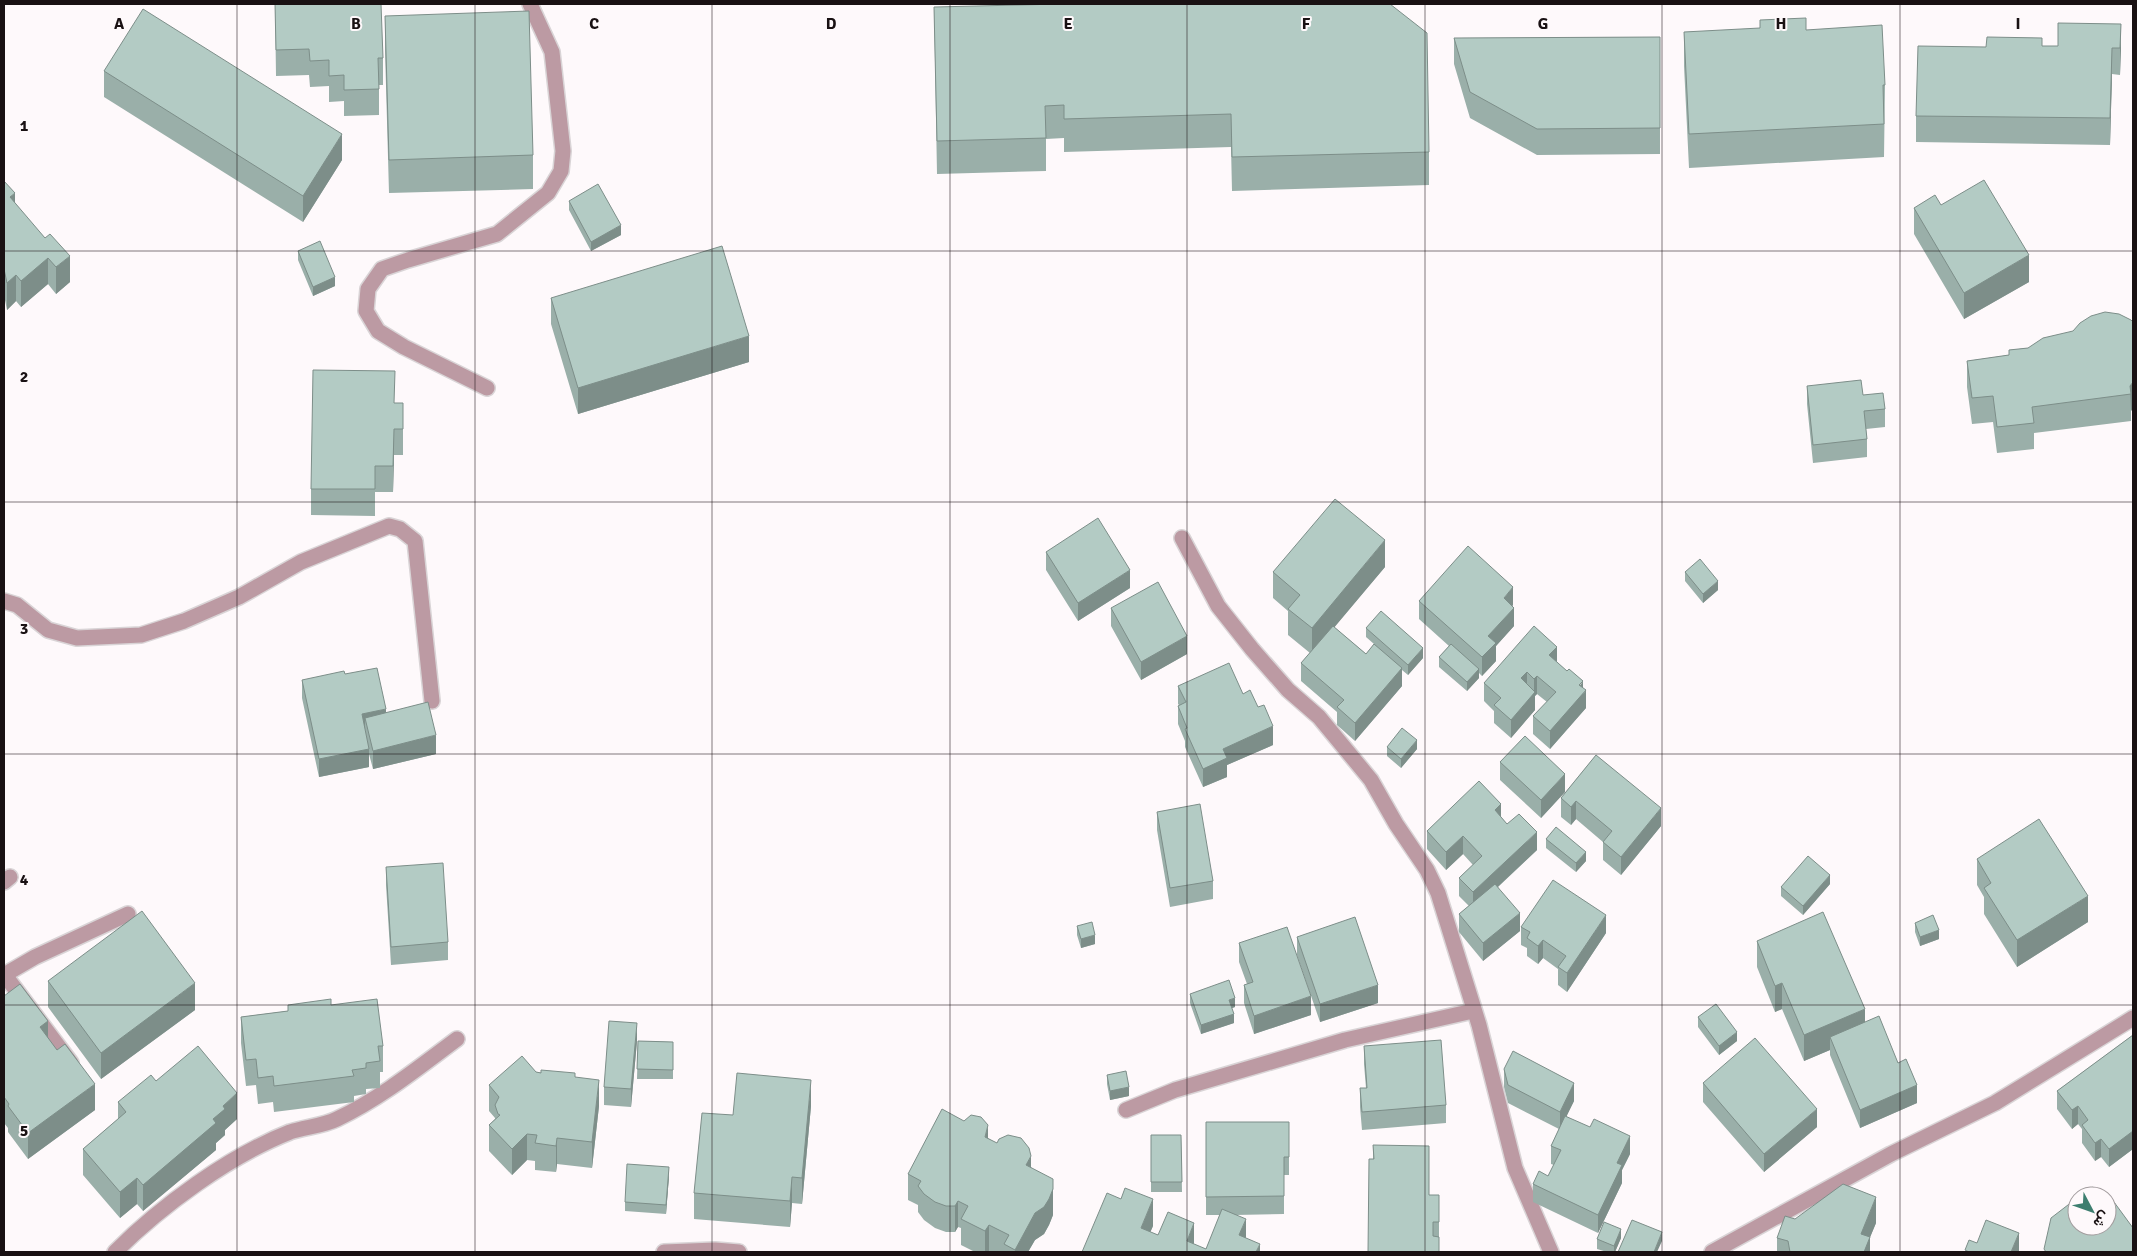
<svg xmlns="http://www.w3.org/2000/svg" width="2137" height="1256" font-family="Signika,Vazirmatn,sans-serif">
<style>
.lines{fill:none;stroke-linecap:round;stroke-linejoin:round}
.lane-casing{stroke:#d9d4d6;stroke-width:18}
.street-casing{stroke:#d9d4d6;stroke-width:18}
.lane{stroke:#bc9aa3;stroke-width:15}
.street{stroke:#bc9aa3;stroke-width:15}
.wall{fill:#9aafa9}
.shaded-wall{fill:#7d8e89}
.building{fill:#b3cbc4;stroke:#7d8e89}
.grid{fill:none;stroke:#191113;stroke-width:1;stroke-opacity:0.55}
.grid-label{font-size:16px;text-anchor:middle;font-weight:bold;fill:#191113;stroke:#fef9fb;stroke-width:4;stroke-linejoin:round;paint-order:stroke}
</style>
<rect width="100%" height="100%" fill="#fef9fb"/>
<g class="lines">
<defs>
<path id="lane" d="M487 388 404 347 378 331 366 311 368 289 382 269 408 260 497 234 548 193 561 171 563 151 552 52 530 4
M4 974 71 1063"/>
<path id="street" d="M1182 538 1218 606 1252 649 1288 690 1319 717 1371 780 1396 824 1427 870 1438 893 1479 1025 1515 1168 1551 1252
M4 601 17 605 48 630 77 638 141 635 184 621 239 597 301 562 389 526 400 529 415 541 432 701
M4 882 10 877
M4 975 35 957 128 914
M1126 1110 1175 1090 1345 1040 1473 1011
M115 1252C161 1206 229 1156 290 1132 305 1127 323 1126 337 1119 381 1098 418 1068 457 1039
M664 1252 715 1250 739 1252
M1712 1252 1891 1154 1995 1103 2133 1018"/>
</defs>
<use href="#lane" class="lane-casing"/>
<use href="#street" class="street-casing"/>
<use href="#lane" class="lane"/>
<use href="#street" class="street"/>
</g>
<path class="wall" d="M275 4 383 58V85H379V115L344 116V101L329 102V86L310 87 309 75 276 76Z
M934 7 1429 152V185L1232 191 1231 147 1064 152V138L1046 139V171L937 174Z
M385 16 533 155V189L389 193 385 50Z
M2121 24 2120 75 2112 74 2110 145 1916 142V116L1986 47 2058 46Z
M1806 30 1885 85 1884 157 1689 168 1684 66V32Z
M1660 37V154L1537 155 1470 118 1454 64V38Z
M104 71 342 160 303 222 104 97Z
M4 181 15 203 70 282 56 294 48 284 21 307 16 301 7 310 4 295Z
M569 201 621 235 591 251 569 210Z
M1941 205 2029 282 1964 319 1914 234V208Z
M298 251 335 286 313 296 298 260Z
M551 298 749 362 578 414 551 324Z
M2131 320V421L2034 433V449L1997 453 1993 422 1972 424 1967 387V361L2009 355V350L2028 348Z
M1807 386 1863 395 1885 409V427L1866 429 1867 439V457L1813 463 1807 404Z
M394 403H403V455H394L393 492H375V516L311 515V489Z
M1046 552 1130 588 1078 621 1046 570Z
M1385 567 1334 627 1366 654 1374 644 1366 637V628L1423 658 1408 675 1402 670V686L1355 741 1337 725V712L1301 681V663L1310 653 1288 635V611L1273 598V572Z
M1685 572 1718 590 1703 603 1685 581Z
M1419 601 1513 605 1512 606 1514 626 1496 646V661L1482 676 1479 673V678L1467 691 1439 667V657L1449 646 1419 619Z
M1111 608 1187 654 1141 680 1111 626Z
M1557 662 1583 687 1586 708 1550 749 1533 734V716L1547 702 1537 694 1535 696V710L1511 738 1494 723V711L1484 701V683Z
M302 680 386 713 436 754 373 769 369 754V767L319 777 302 698Z
M1178 686 1243 694 1273 745 1227 765V777L1203 787 1185 747V741L1178 724V706L1179 705 1178 704Z
M1387 747 1417 749 1401 768 1387 756Z
M1596 755 1661 826 1621 875 1603 860V842L1576 819 1571 825 1561 817V798Z
M1500 762 1565 792 1541 818 1500 780Z
M1157 812 1213 881V899L1170 907 1157 830Z
M1501 817 1507 824 1537 850 1498 887 1520 931 1483 961 1459 932V914L1469 906 1459 896V878L1473 865 1463 854 1446 870 1427 849V831Z
M1546 839 1586 861 1576 872 1546 848Z
M1977 859 2088 922 2017 967 1984 914V897L1977 885Z
M386 867 448 942V960L391 965 386 885Z
M1830 884 1803 915 1781 896V887Z
M1915 923 1939 939 1920 946 1915 932Z
M1077 926 1095 944 1081 948 1077 935Z
M1521 927 1606 933 1567 992 1558 985V969L1543 958 1538 964 1527 956V948L1521 945Z
M1297 937 1378 1003 1320 1022 1297 955Z
M1757 941 1865 1022 1898 1063 1917 1103 1860 1128 1830 1055V1050L1804 1061 1782 1009 1775 1012 1757 967Z
M1239 943 1311 1015 1254 1034 1244 1003V985L1247 984 1239 962Z
M48 981 195 1010 101 1079 48 1007Z
M1190 994 1235 1007 1232 1008 1234 1023 1201 1034 1190 1003Z
M4 996 48 1038 95 1110 28 1159 8 1132V1128L4 1123Z
M288 1005H331L383 1046V1072H380V1088L366 1089V1094L354 1096V1102L274 1112 273 1102 258 1104 256 1085 246 1086 241 1043V1017L288 1011Z
M1698 1017 1737 1041 1719 1055 1698 1027Z
M2133 1035V1149L2109 1167 2101 1157 2095 1161 2082 1143V1129L2078 1124 2072 1129 2057 1109V1091Z
M637 1041 631 1107 604 1105V1087Z
M638 1041 673 1042V1079H637Z
M1364 1046 1446 1105V1123L1362 1130 1360 1107V1088H1366L1364 1064Z
M1504 1069 1574 1101 1566 1116 1630 1154 1622 1170V1183L1598 1233 1533 1202V1184L1548 1176 1554 1165 1551 1164V1146L1559 1129 1508 1103 1504 1087Z
M536 1072 575 1077 599 1106 592 1168 557 1164 556 1172 535 1170V1161L527 1160 512 1175 489 1151V1125L495 1119V1118L489 1111V1085Z
M1107 1075 1129 1096 1110 1100 1107 1084Z
M156 1081 237 1119 225 1130V1135L216 1143V1150L143 1211 137 1204 120 1218 83 1175V1149L118 1119V1102Z
M1703 1083 1817 1127 1764 1172 1703 1102Z
M811 1106 802 1204 792 1203 790 1227 694 1219V1193L733 1115Z
M1206 1122H1289V1175H1284V1214L1235 1215 1246 1238 1260 1252H1082L1153 1226 1150 1232 1158 1235 1206 1249 1220 1215H1206Z
M1151 1135H1181L1182 1192H1151Z
M988 1138 1031 1167 1053 1205V1215L1049 1225 1044 1234 1035 1240 1028 1252H992L989 1251V1252H975L961 1245V1228L958 1227 955 1232H946L935 1228 924 1220 918 1212V1205L908 1200V1174Z
M1373 1145 1429 1195H1439V1248L1373 1159Z
M669 1176 666 1214 625 1211V1202Z
M1795 1219 1876 1223 1870 1237V1252H1777V1238Z
M1621 1238 1615 1252H1607L1597 1249V1239Z"/>
<path class="shaded-wall" d="M2121 24V50L2120 75V48Z
M2112 48V74L2110 145V118Z
M342 134V160L303 222V196Z
M15 193V219L10 197Z
M621 225V235L591 251V242Z
M2029 255V282L1964 319V293Z
M70 256V282L56 294V267Z
M48 258V284L21 307V281Z
M16 275V301L7 310V283Z
M335 277V286L313 296V287Z
M749 336V362L578 414V388Z
M2133 382V409L2131 411 2130 386Z
M394 429V455L393 492V466Z
M1385 540V567L1312 654V628Z
M1130 570V588L1078 621V603Z
M1718 581V590L1703 603V594Z
M1513 587V605L1504 616V598Z
M1514 608V626L1496 646V661L1482 676V657L1488 636Z
M1187 636V654L1141 680V662Z
M1557 647V665L1549 655Z
M1423 648V658L1408 675V665Z
M1402 668V686L1355 741V723Z
M1479 669V678L1467 691V682Z
M1527 672V690L1521 678Z
M1537 676V694L1535 696V710L1511 738V720L1534 693V679Z
M1583 681V694L1586 690V708L1550 749V731Z
M386 709V727L365 718V732L362 714Z
M1273 726V745L1227 765V777L1203 787V769L1223 749Z
M436 735V754L373 769V751Z
M1417 740V749L1401 768V759Z
M369 749V767L319 777V759Z
M1565 774V792L1541 818V800Z
M1576 801V819L1571 825V807Z
M1501 804V822L1495 810Z
M1661 808V826L1621 875V857Z
M1537 832V850L1473 910V892Z
M1463 836V854L1446 870V852Z
M1586 852V861L1576 872V863Z
M1830 875V884L1803 915V906Z
M2088 896V922L2017 967V940Z
M1520 913V931L1483 961V943Z
M1606 915V933L1567 992V973Z
M1939 930V939L1920 946V937Z
M1095 935V944L1081 948V939Z
M1543 940V958L1538 964V946Z
M195 983V1010L101 1079V1053Z
M1782 983V1009L1775 1012V986Z
M1378 985V1003L1320 1022V1004Z
M1311 996V1015L1254 1034V1016Z
M1235 998V1007L1229 1009V1000Z
M1865 1009V1035L1830 1037V1050L1804 1061V1035Z
M1234 1014V1023L1201 1034V1025Z
M48 1021V1047L40 1027Z
M637 1023V1041L631 1107V1089Z
M1737 1032V1041L1719 1055V1046Z
M599 1080V1106L592 1168V1142Z
M811 1080V1106L802 1204V1178Z
M1574 1083V1101L1560 1130V1112Z
M95 1084V1110L28 1159V1133Z
M1917 1085V1103L1860 1128V1110Z
M1129 1087V1096L1110 1100V1091Z
M237 1093V1119L225 1130V1135L216 1143V1150L143 1211V1185L213 1119 223 1106Z
M2078 1106V1124L2072 1129V1110Z
M1817 1109V1127L1764 1172V1154Z
M988 1125V1151L985 1137Z
M2133 1131V1149L2109 1167V1149Z
M527 1134V1160L512 1175V1149Z
M1630 1136V1154L1622 1170V1183L1598 1233V1215L1617 1163Z
M557 1138V1164L556 1172V1146Z
M2101 1139V1157L2095 1161V1143Z
M1031 1156V1182L1026 1165Z
M669 1167V1176L666 1214V1205Z
M792 1177V1203L790 1227V1201Z
M137 1178V1204L120 1218V1192Z
M1053 1179V1215L1049 1225 1044 1234 1035 1240 1028 1252H1015V1250Z
M1876 1197V1223L1864 1252 1870 1237V1252H1861V1234Z
M1153 1199V1226L1142 1252 1141 1228Z
M958 1201V1227L955 1232V1206Z
M1246 1219V1245L1239 1235Z
M1194 1223V1249L1187 1241Z
M989 1225V1252H985V1231Z
M1621 1229V1238L1615 1252H1614V1246Z
M1662 1232V1241L1657 1252H1654Z
M2019 1233V1251L2018 1252H2011Z
M1260 1244V1252H1256Z"/>
<path class="building" d="M275 4H381L383 58H378L379 89 344 90V75L329 76V60L310 61 309 49 276 50Z
M1061 4H1390L1427 33 1429 152 1232 157 1231 114 1064 119V105L1045 106 1046 138 937 141 934 7Z
M143 9 342 134 303 196 104 71Z
M529 11 533 155 389 160 385 16Z
M1806 18V30L1882 25 1885 85H1883L1884 124 1689 134 1684 32 1760 28V20Z
M2058 23 2121 24 2120 48H2112L2110 118 1916 116 1918 46 1986 47 1987 37 2042 38V46H2058Z
M1660 37V128L1537 129 1470 92 1454 38Z
M1984 180 2029 255 1964 293 1914 208 1935 195 1941 205Z
M4 181 15 193 10 197 45 238 50 234 70 256 56 267 48 258 21 281 16 275 7 283 4 269Z
M598 184 621 225 591 242 569 201Z
M320 241 335 277 313 287 298 251Z
M722 246 749 336 578 388 551 298Z
M2105 312 2119 314 2131 320 2133 322V382L2130 386 2131 394 2032 407 2034 423 1997 427 1993 396 1972 398 1967 361 2009 355V350L2028 348 2043 338 2073 331 2080 323 2091 316Z
M313 370 395 371 394 403H403V429H394L393 466H375V489H311Z
M1861 380 1863 395 1883 393 1885 409 1864 411 1867 439 1813 445 1807 386Z
M1335 499 1385 540 1312 628 1288 609 1300 595 1273 572Z
M1098 518 1130 570 1078 603 1046 552Z
M1468 546 1513 587 1504 598 1514 608 1488 636 1496 643 1482 657 1419 601Z
M1700 559 1718 581 1703 594 1685 572Z
M1158 582 1187 636 1141 662 1111 608Z
M1381 611 1423 648 1408 665 1366 628Z
M1333 626 1366 654 1374 644 1402 668 1355 723 1337 707 1344 700 1301 663Z
M1534 626 1557 647 1549 655 1567 671 1569 669 1583 681 1579 685 1586 690 1550 731 1533 716 1556 692 1537 676 1534 679 1527 672 1521 678 1535 692 1511 720 1494 705 1501 698 1484 683Z
M1451 644 1479 669 1467 682 1439 657Z
M1229 663 1243 694 1250 690 1258 707 1264 705 1273 726 1223 749 1227 758 1203 769 1185 729 1187 728 1178 706 1186 702 1178 686Z
M377 668 386 709 362 714 369 749 319 759 302 680 344 671 345 674Z
M428 702 436 735 373 751 365 718Z
M1402 728 1417 740 1401 759 1387 747Z
M1525 736 1565 774 1541 800 1500 762Z
M1596 755 1661 808 1621 857 1603 842 1612 831 1576 801 1571 807 1561 798Z
M1479 781 1501 804 1495 810 1507 824 1519 814 1537 832 1473 892 1459 878 1482 856 1463 836 1446 852 1427 831Z
M1200 804 1213 881 1170 888 1157 812Z
M2039 819 2088 896 2017 940 1984 888 1991 883 1977 859Z
M1556 827 1586 852 1576 863 1546 839Z
M1808 856 1830 875 1803 906 1781 887Z
M443 863 448 942 391 947 386 867Z
M1553 880 1606 915 1567 973 1558 967 1566 956 1543 940 1538 946 1527 938 1530 932 1521 927Z
M1495 884 1520 913 1483 943 1459 914Z
M142 911 195 983 101 1053 48 981Z
M1823 912 1865 1009 1804 1035 1782 983 1775 986 1757 941Z
M1933 915 1939 930 1920 937 1915 923Z
M1355 917 1378 985 1320 1004 1297 937Z
M1092 922 1095 935 1081 939 1077 926Z
M1287 927 1311 996 1254 1016 1244 985 1253 982 1239 943Z
M1229 980 1235 998 1229 1000 1234 1014 1201 1025 1190 994Z
M20 984 48 1021 40 1027 57 1050 65 1044 95 1084 28 1133 8 1106 9 1104 4 1097V996Z
M331 999V1005L377 999 383 1046H378L380 1061 366 1063V1068L352 1070 354 1076 274 1086 273 1076 258 1078 256 1059 246 1060 241 1017 288 1011V1005Z
M1716 1004 1737 1032 1719 1046 1698 1017Z
M1879 1016 1898 1063 1906 1059 1917 1085 1860 1110 1830 1037Z
M609 1021 637 1023 631 1089 604 1087Z
M2133 1035V1131L2109 1149 2101 1139 2095 1143 2082 1125 2088 1120 2078 1106 2072 1110 2057 1091Z
M1755 1038 1817 1109 1764 1154 1703 1083Z
M1441 1040 1446 1105 1362 1112 1360 1088H1367L1364 1046Z
M638 1041 673 1042V1070L637 1069Z
M198 1046 237 1093 223 1106 225 1109 213 1119 216 1123 143 1185 137 1178 120 1192 83 1149 126 1112 118 1102 151 1075 156 1081Z
M1513 1051 1574 1083 1560 1112 1508 1085 1504 1069Z
M522 1056 536 1072 541 1073V1070L575 1073V1077L599 1080 592 1142 557 1138 556 1146 535 1143 537 1135 527 1134 512 1149 489 1125 500 1115 498 1114 495 1105 499 1097 489 1085Z
M1126 1071 1129 1087 1110 1091 1107 1075Z
M737 1073 811 1080 802 1178 792 1177 790 1201 694 1193 702 1113 733 1115Z
M942 1109 964 1121 971 1115 981 1117 988 1125 985 1137 997 1143 999 1139 1008 1135 1021 1138 1029 1148 1031 1156 1026 1165 1053 1179V1189L1049 1199 1044 1207 1035 1213 1015 1250 1004 1244 1009 1235 989 1225 985 1231 961 1219 968 1206 958 1201 955 1206H946L935 1202 924 1194 918 1186 921 1181 908 1174Z
M1565 1116 1590 1127 1594 1119 1630 1136 1617 1163 1622 1165 1598 1215 1533 1184 1539 1171 1548 1176 1561 1150 1551 1146Z
M1206 1122H1289V1157H1284V1196L1206 1197Z
M1151 1135H1181L1182 1182H1151Z
M1373 1145 1429 1146V1195H1439V1222H1433V1236L1439 1237V1252H1368L1369 1159H1374Z
M627 1164 669 1167 666 1205 625 1202Z
M1843 1184 1876 1197 1861 1234 1870 1237 1864 1252H1790L1788 1241 1777 1238 1785 1216 1795 1219Z
M2093 1187 2100 1196H2080Z
M1125 1188 1153 1199 1141 1228 1158 1235 1168 1212 1194 1223 1187 1241 1206 1249 1222 1209 1246 1219 1239 1235 1260 1244 1256 1252H1082L1107 1193 1121 1199Z
M2077 1198V1226H2107V1206L2114 1202 2133 1228V1251L2131 1252H2046L2044 1249 2051 1218Z
M1632 1220 1662 1232 1654 1252H1618Z
M1986 1220 2019 1233 2011 1252H1969L1965 1250 1969 1240 1977 1243Z
M1604 1222 1621 1229 1614 1246 1597 1239Z"/>
<path class="grid" d="M237 4V1252M475 4V1252M712 4V1252M950 4V1252M1187 4V1252M1425 4V1252M1662 4V1252M1900 4V1252M4 251H2133M4 502H2133M4 754H2133M4 1005H2133"/>
<g class="grid-label">
<text x="119" y="29">A</text>
<text x="356" y="29">B</text>
<text x="594" y="29">C</text>
<text x="831" y="29">D</text>
<text x="1068" y="29">E</text>
<text x="1306" y="29">F</text>
<text x="1543" y="29">G</text>
<text x="1781" y="29">H</text>
<text x="2018" y="29">I</text>
<text x="24" y="131">1</text>
<text x="24" y="382">2</text>
<text x="24" y="634">3</text>
<text x="24" y="885">4</text>
<text x="24" y="1136">5</text>
</g>
<rect width="2137" height="1256" fill="none" stroke="#191113" stroke-width="10"/>
<g transform="translate(2092 1211) rotate(131)"><circle r="24" fill="#fef9fb" stroke="#a29c9e"/>
<path d="M0-4L9 19L0 12L-9 19Z" fill="#3d7e6f"/>
<text y="-8" font-size="14" font-weight="bold" text-anchor="middle" fill="#191113">ش</text>
</g>
</svg>
